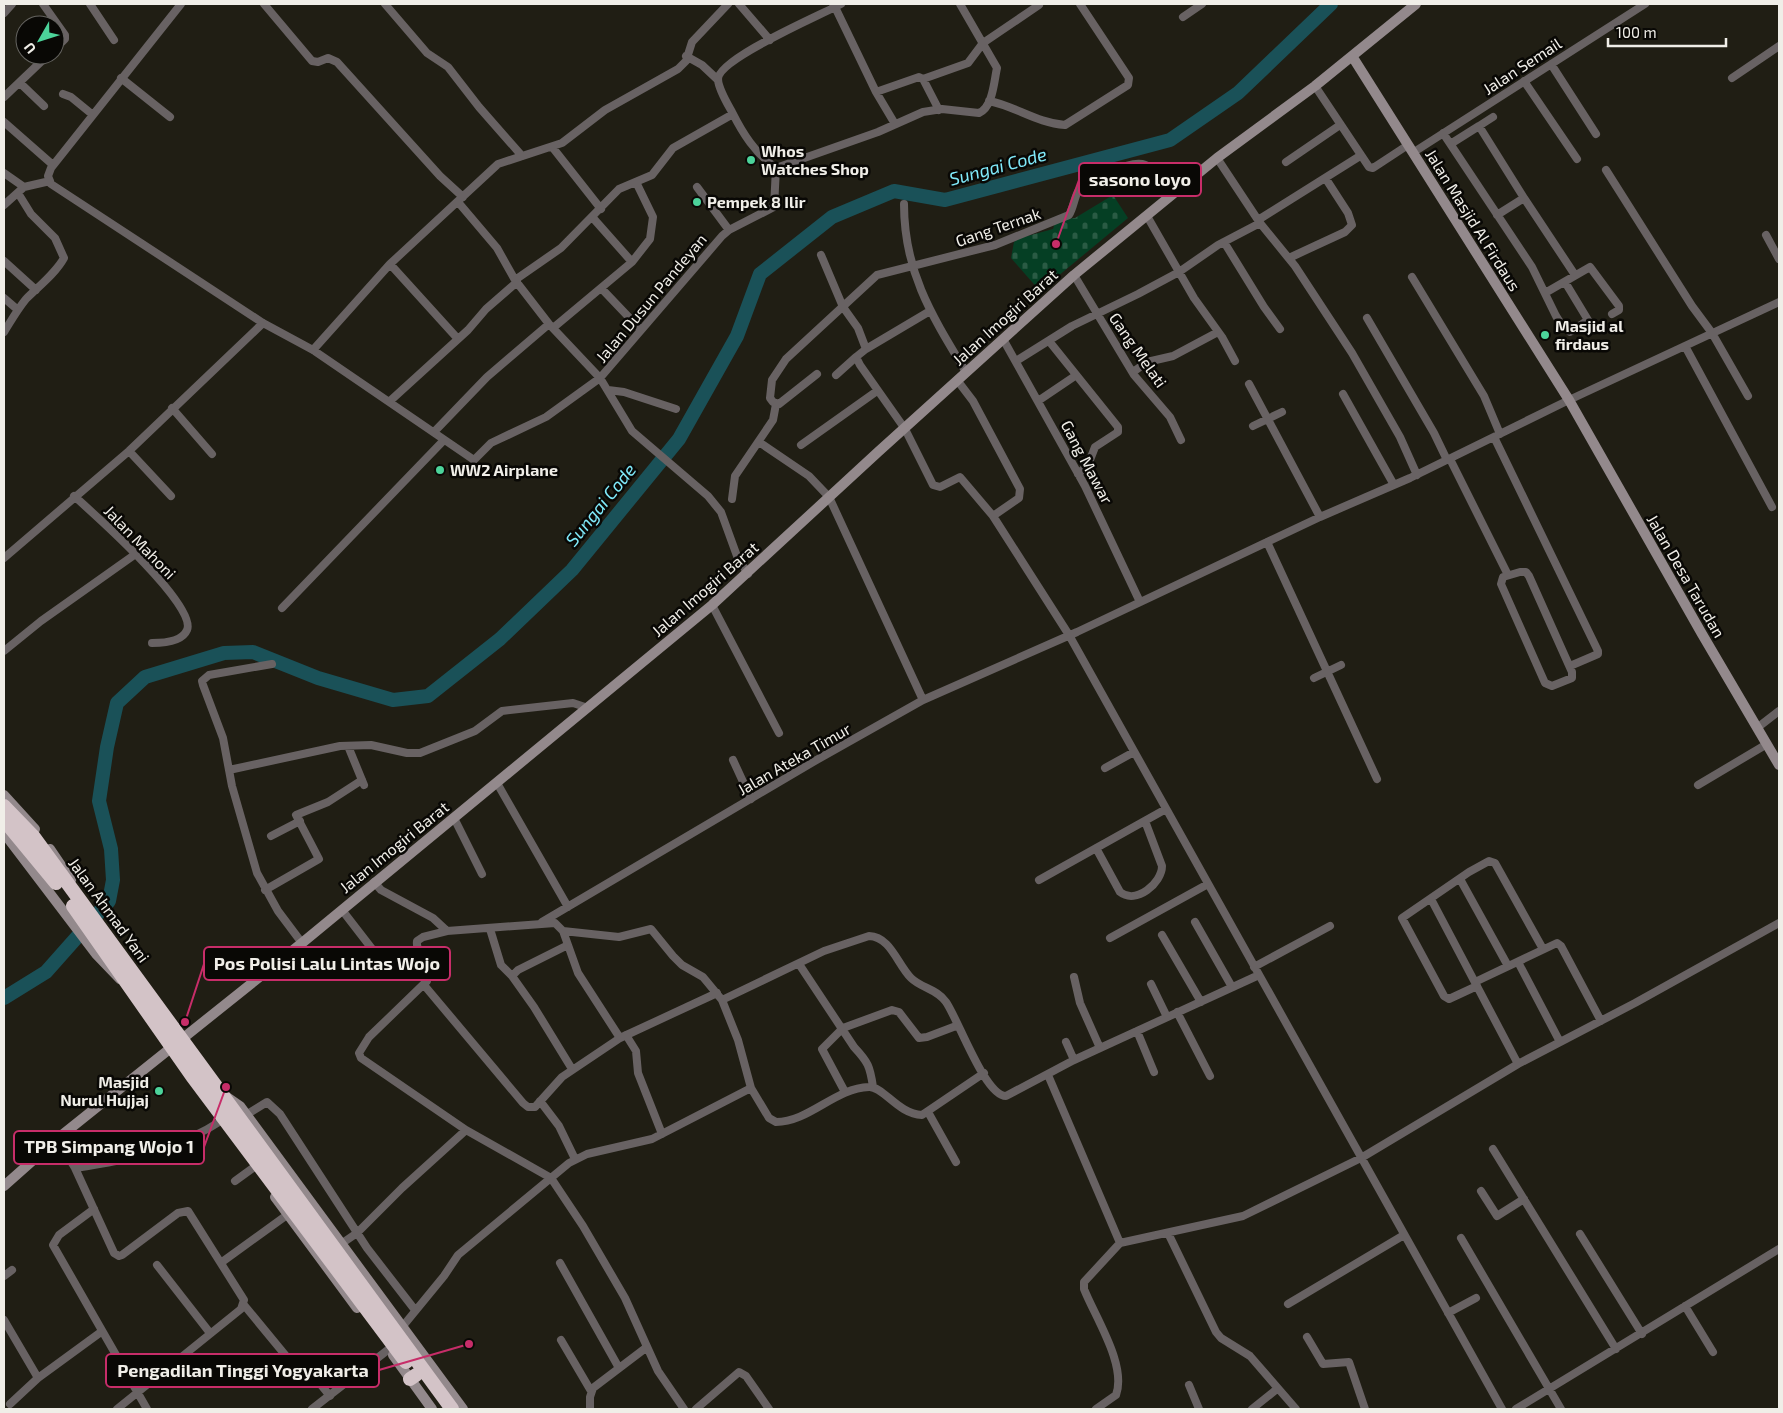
<svg xmlns="http://www.w3.org/2000/svg" width="1783" height="1413" font-family="'Exo 2',sans-serif">
<style>
.cemetery{fill:url(#cemetery-stones)}
.lines{fill:none;stroke-linecap:round;stroke-linejoin:round}
.river{stroke:#1a5158;stroke-width:14}
.street{stroke:#686263;stroke-width:8}
.secondary{stroke:#93898c;stroke-width:10}
.highway{stroke:#d3c3c7;stroke-width:14}
.poi-dot{fill:#4cd39a;stroke:#090805;stroke-width:2}
.labels{text-anchor:middle;stroke-width:5;stroke-linejoin:round;paint-order:stroke}
.street-label{font-size:16px;fill:#f0eee8;stroke:#090805}
.poi-label{font-size:16px;font-weight:bold;fill:#f0eee8;stroke:#090805;text-anchor:start}
.water-label{font-size:18px;font-style:italic;fill:#80eafa;stroke:#090805}
.leader{fill:none;stroke:#c72d69;stroke-width:2}
.callout-dot{fill:#c72d69;stroke:#090805;stroke-width:2}
.callout{fill:#090805;stroke:#c72d69;stroke-width:2}
.callout-label{font-size:18px;text-anchor:middle;font-weight:bold;fill:#f0eee8}
</style>
<defs>
<pattern id="cemetery-stones" width="16" height="16" patternUnits="userSpaceOnUse" patternTransform="scale(1.25)"><rect width="16" height="16" fill="#053f24"/><path d="M2 7V4a2 2 0 0 1 4 0v3zM10 15v-3a2 2 0 0 1 4 0v3z" fill="#2a5b44"/></pattern>
</defs>
<rect width="100%" height="100%" fill="#201e14"/>
<path class="cemetery" d="M1113 195 1128 218 1040 291 1011 258 1014 242 1020 238 1053 229 1056 220 1075 218Z"/>
<g class="lines">
<path class="river" d="M4 998 46 972 109 901 113 880 111 849 99 801 107 747 117 703 145 677 224 653 253 652 318 678 393 700 428 696 500 639 572 570 679 439 737 336 760 274 832 217 894 191 945 200 1170 140 1238 93 1331 4"/>
<path class="street" d="M43 4 65 35V39L55 49
M90 4 114 40
M181 4 51 168 48 176 51 184 263 323 313 350 474 460 491 443 546 417 600 378 722 236 729 230 774 207 776 168
M264 4 312 61 318 62 328 58 337 62 440 176 463 197
M385 4 427 53 448 67 479 107 522 156
M739 4 770 40
M841 4 835 7 876 92 895 124
M4 13 12 4
M1183 17 1202 4
M686 56 702 65 718 80
M1551 64 1596 134
M121 78 170 117
M1732 78 1779 46
M923 79 968 63 983 43 1039 5
M1524 81 1577 159
M20 83 44 106
M1315 86 1369 167 1373 168 1408 145
M876 92 919 77 923 79 939 110
M63 94 71 97 93 115
M4 97 48 55
M989 101C1015 106 1037 123 1065 125L1128 85 1129 78 1080 4
M4 122 53 165
M1479 126 1493 117
M1443 133 1532 267 1556 316 1563 327 1570 332 1588 320 1565 282
M1452 143 1479 126 1524 198
M553 148 601 209
M1414 152 1645 4
M1217 158 1260 223 1295 266 1352 353 1400 437 1417 475
M1286 162 1340 125
M776 168 878 132 923 112 942 109 979 113C993 107 994 81 997 68L960 4
M776 168C755 153 743 134 732 112 727 103 719 90 718 80 716 60 816 17 835 7L833 4
M1606 170 1692 306 1712 333 1748 396
M4 173 24 187
M697 187 729 230
M458 202 497 248 515 280 549 324 600 378 632 431 708 496 721 512 737 556 748 574
M904 204C904 272 932 316 966 372
M4 205 24 187 50 181
M1497 215 1524 198 1575 275
M1147 216 1194 298 1222 337 1235 361
M593 218 632 262
M1258 220 1360 156
M1766 235 1779 259
M1224 242 1264 307 1280 329
M821 255 843 307 858 328 866 349 856 357 860 365 905 429 933 485 940 487 960 477 993 516
M1289 258 1345 232 1352 225 1348 213 1326 179
M4 261 36 290
M390 264 458 339
M1074 275 1134 375 1170 417 1181 440
M1412 277 1484 396 1500 434
M515 280 561 248 619 189 652 175 673 148 733 114
M601 288 641 330
M1545 293 1590 267 1619 306V310L1612 314
M4 298 18 310
M1367 318 1434 433 1447 460
M553 328 632 262 650 239 653 217 636 182
M4 332C11 321 17 310 26 299 39 286 55 274 64 258L55 238 31 214 18 193
M1003 339 1085 486 1140 602
M1049 341 1118 427V432L1095 447 1088 465 1078 474
M1685 346 1772 507
M866 349 930 311
M313 350 390 264 498 164 562 143 605 110 678 69 686 61 692 42 728 4
M1016 361 1072 326 1138 294 1179 272 1218 245 1260 223
M1133 372 1147 362 1173 356 1218 332
M817 374 779 404 773 402 770 398 772 380 786 359 877 275 995 245 1069 215C1074 207 1074 197 1079 190 1086 180 1130 161 1142 164 1155 167 1169 182 1180 189
M836 375 856 357
M957 380 973 401 1020 489 1019 498 993 516 1069 635 1502 1409
M1249 384 1320 517
M608 390 624 392 676 409
M1343 394 1394 485
M390 401 468 330 486 309 517 282
M1038 401 1075 376
M172 408 212 454
M1253 426 1282 412
M434 432 487 377 549 324
M1494 437 1598 651V654L1570 666
M759 442 809 476 829 497 923 700
M801 445 877 391
M129 451 171 496
M1450 459 1508 575
M74 496C93 513 198 606 187 630 182 642 162 643 152 643
M732 499 735 476 773 420 776 404
M1267 542 1377 779
M4 558 129 451 263 323
M1520 572H1526L1529 576 1572 672V678L1552 686 1545 683 1501 584 1503 577Z
M712 605 779 733
M282 608 444 440
M4 651 41 621 137 553
M272 664 209 675 202 681 203 685 223 738 232 786 257 873 278 911 302 943
M1314 678 1341 665
M1757 728 1779 711
M348 746 364 785
M733 760 751 799
M1105 768 1134 752
M229 770 340 746 371 745 407 753H420L475 731 502 711 573 703 588 708
M497 783 568 907
M1698 785 1767 744
M454 818 482 874
M271 836 300 821
M1096 848 1120 892C1136 905 1162 883 1162 866L1145 821
M1460 879 1508 966
M1039 880 1166 809
M374 882 381 890 433 918 447 931 555 923 563 931 619 937 651 929 673 956 682 965 703 977 722 1000 824 951 869 936C891 937 897 964 911 978 921 988 937 989 946 1002 958 1019 985 1096 1006 1096L1074 1060 1259 975
M265 890 319 859 296 815 328 802 362 780
M1431 899 1518 1064
M342 910 376 954
M542 922 813 762 923 700 1077 632 1320 517 1410 478 1569 400 1779 302
M1195 922 1232 987
M490 929 501 965 512 976
M447 931 423 937 417 941C415 955 432 962 427 981L369 1037 359 1053 361 1058 466 1130
M1162 935 1201 1002
M1110 938 1208 884
M568 945 518 970 512 976 534 1007 572 1069
M1518 962 1560 1042
M799 964 854 1047C868 1062 870 1066 873 1087
M1254 967 1330 926
M1074 977 1080 1003 1100 1048
M1475 982 1557 943 1561 946 1601 1021
M1151 984 1167 1017
M424 985 523 1103 528 1107H535L562 1077 620 1038 578 973 563 931
M1477 986 1449 999 1444 996 1402 918 1469 872 1489 861 1495 863 1543 949
M1177 1012 1210 1076
M1137 1031 1154 1072
M626 1035 636 1051 638 1073 662 1134
M620 1038 717 993
M1066 1042 1074 1060
M1048 1075 1120 1243
M751 1088 769 1118 776 1122C809 1122 835 1088 869 1087 883 1086 898 1114 922 1115L984 1073
M845 1092 822 1049 843 1028 892 1010 899 1012 919 1038 927 1037 956 1026
M540 1101 559 1126 575 1159
M928 1112 956 1162
M246 1115 267 1102 280 1114 367 1248 415 1310
M57 1139 75 1168 114 1253 119 1256 122 1255 178 1213 188 1211 244 1300 241 1309 117 1409
M1493 1149 1616 1349
M75 1168C129 1160 177 1150 224 1119
M235 1181 257 1165
M1481 1191 1497 1216 1524 1199
M94 1209 59 1235 53 1245 147 1409
M1168 1233 1216 1332 1221 1338 1250 1356 1296 1409
M1580 1234 1642 1334
M1461 1238 1561 1409
M341 1244 357 1233 402 1188 466 1130 551 1178 583 1226 625 1298 658 1371 684 1409
M222 1262 287 1215
M560 1263 619 1368
M157 1265 210 1333
M4 1276 12 1270
M1288 1304 1404 1235
M244 1305 305 1379 310 1382 317 1380 330 1396
M1685 1306 1713 1352
M1448 1313 1476 1298
M4 1320 38 1378
M403 1326 444 1276 458 1255 569 1163 587 1154 652 1139 751 1088 738 1040 722 1000
M1307 1337 1323 1364 1349 1362 1365 1409
M561 1340 591 1391
M1189 1385 1199 1409
M10 1404 38 1378 101 1332
M312 1409 389 1349
M590 1409V1397L593 1388 647 1347
M696 1409 739 1372 746 1376 769 1409
M1096 1409 1116 1395C1127 1365 1095 1317 1084 1289V1282L1120 1243 1243 1216 1361 1158 1518 1064 1635 1003 1779 923
M1252 1409 1277 1389
M1516 1409 1779 1249"/>
<path class="secondary" d="M1352 56 1569 400 1702 634 1779 765
M4 795 35 829
M4 833 96 954 120 979
M50 849 71 880
M227 1097 240 1106 463 1409
M4 1186 57 1139 302 943 712 605 878 452 1074 275 1217 158 1315 86 1416 4
M275 1197 357 1308
M393 1355 432 1409"/>
<path class="highway" d="M4 806 33 836 452 1409
M4 820 56 883
M73 906 192 1076 406 1362
M410 1379 416 1375"/>
</g>
<g class="poi-dot">
<circle cx="751" cy="160" r="5"/>
<circle cx="697" cy="202" r="5"/>
<circle cx="1545" cy="335" r="5"/>
<circle cx="440" cy="470" r="5"/>
<circle cx="159" cy="1091" r="5"/>
</g>
<g class="labels">
<g class="street-label">
<text transform="translate(1522 66) rotate(-33)" y="6">Jalan Semail</text>
<text transform="translate(1473 220) rotate(58)" y="6">Jalan Masjid Al Firdaus</text>
<text transform="translate(998 227) rotate(-19)" y="6">Gang Ternak</text>
<text transform="translate(651 298) rotate(-50)" y="6">Jalan Dusun Pandeyan</text>
<text transform="translate(1005 317) rotate(-42)" y="6">Jalan Imogiri Barat</text>
<text transform="translate(1138 350) rotate(55)" y="6">Gang Melati</text>
<text transform="translate(1087 462) rotate(62)" y="6">Gang Mawar</text>
<text transform="translate(140 542) rotate(46)" y="6">Jalan Mahoni</text>
<text transform="translate(1686 576) rotate(60)" y="6">Jalan Desa Tarudan</text>
<text transform="translate(705 589) rotate(-41)" y="6">Jalan Imogiri Barat</text>
<text transform="translate(794 759) rotate(-30)" y="6">Jalan Ateka Timur</text>
<text transform="translate(394 847) rotate(-39)" y="6">Jalan Imogiri Barat</text>
<text transform="translate(109 910) rotate(54)" y="6">Jalan Ahmad Yani</text>
</g>
<g class="poi-label">
<text x="761" y="157">Whos<tspan x="761" dy="18">Watches Shop</tspan></text>
<text x="707" y="208">Pempek 8 Ilir</text>
<text x="1555" y="332">Masjid al<tspan x="1555" dy="18">firdaus</tspan></text>
<text x="450" y="476">WW2 Airplane</text>
<text x="149" y="1088" text-anchor="end">Masjid<tspan x="149" dy="18">Nurul Hujjaj</tspan></text>
</g>
<g class="water-label">
<text transform="translate(998 167) rotate(-15)" y="6">Sungai Code</text>
<text transform="translate(601 505) rotate(-51)" y="6">Sungai Code</text>
</g>
</g>
<path class="leader" d="M1056 244L1079 180M185 1022L204 964M226 1087L204 1147M469 1344L379 1370"/>
<g class="callout-dot">
<circle cx="1056" cy="244" r="5"/>
<circle cx="185" cy="1022" r="5"/>
<circle cx="226" cy="1087" r="5"/>
<circle cx="469" cy="1344" r="5"/>
</g>
<g class="callout">
<rect x="1079" y="163" width="122" height="33" rx="5"/>
<rect x="204" y="947" width="246" height="33" rx="5"/>
<rect x="14" y="1131" width="190" height="33" rx="5"/>
<rect x="106" y="1354" width="273" height="33" rx="5"/>
</g>
<g class="callout-label">
<text x="1140" y="186">sasono loyo</text>
<text x="327" y="970">Pos Polisi Lalu Lintas Wojo</text>
<text x="109" y="1153">TPB Simpang Wojo 1</text>
<text x="243" y="1377">Pengadilan Tinggi Yogyakarta</text>
</g>
<rect width="1783" height="1413" fill="none" stroke="#f0eee8" stroke-width="10"/>
<g transform="translate(40 40) rotate(231)"><circle r="24" fill="#090805" stroke="#656460"/>
<path d="M0-4L9 19L0 12L-9 19Z" fill="#4cd39a"/>
<text y="-8" font-size="14" font-weight="bold" text-anchor="middle" fill="#f0eee8">U</text>
</g>
<path d="M1608 38v8h118v-8" fill="none" stroke="#f0eee8" stroke-width="2.5"/>
<text x="1616" y="38" font-size="15" fill="#f0eee8" stroke="#090805" stroke-width="4" paint-order="stroke">100 m</text>
</svg>
